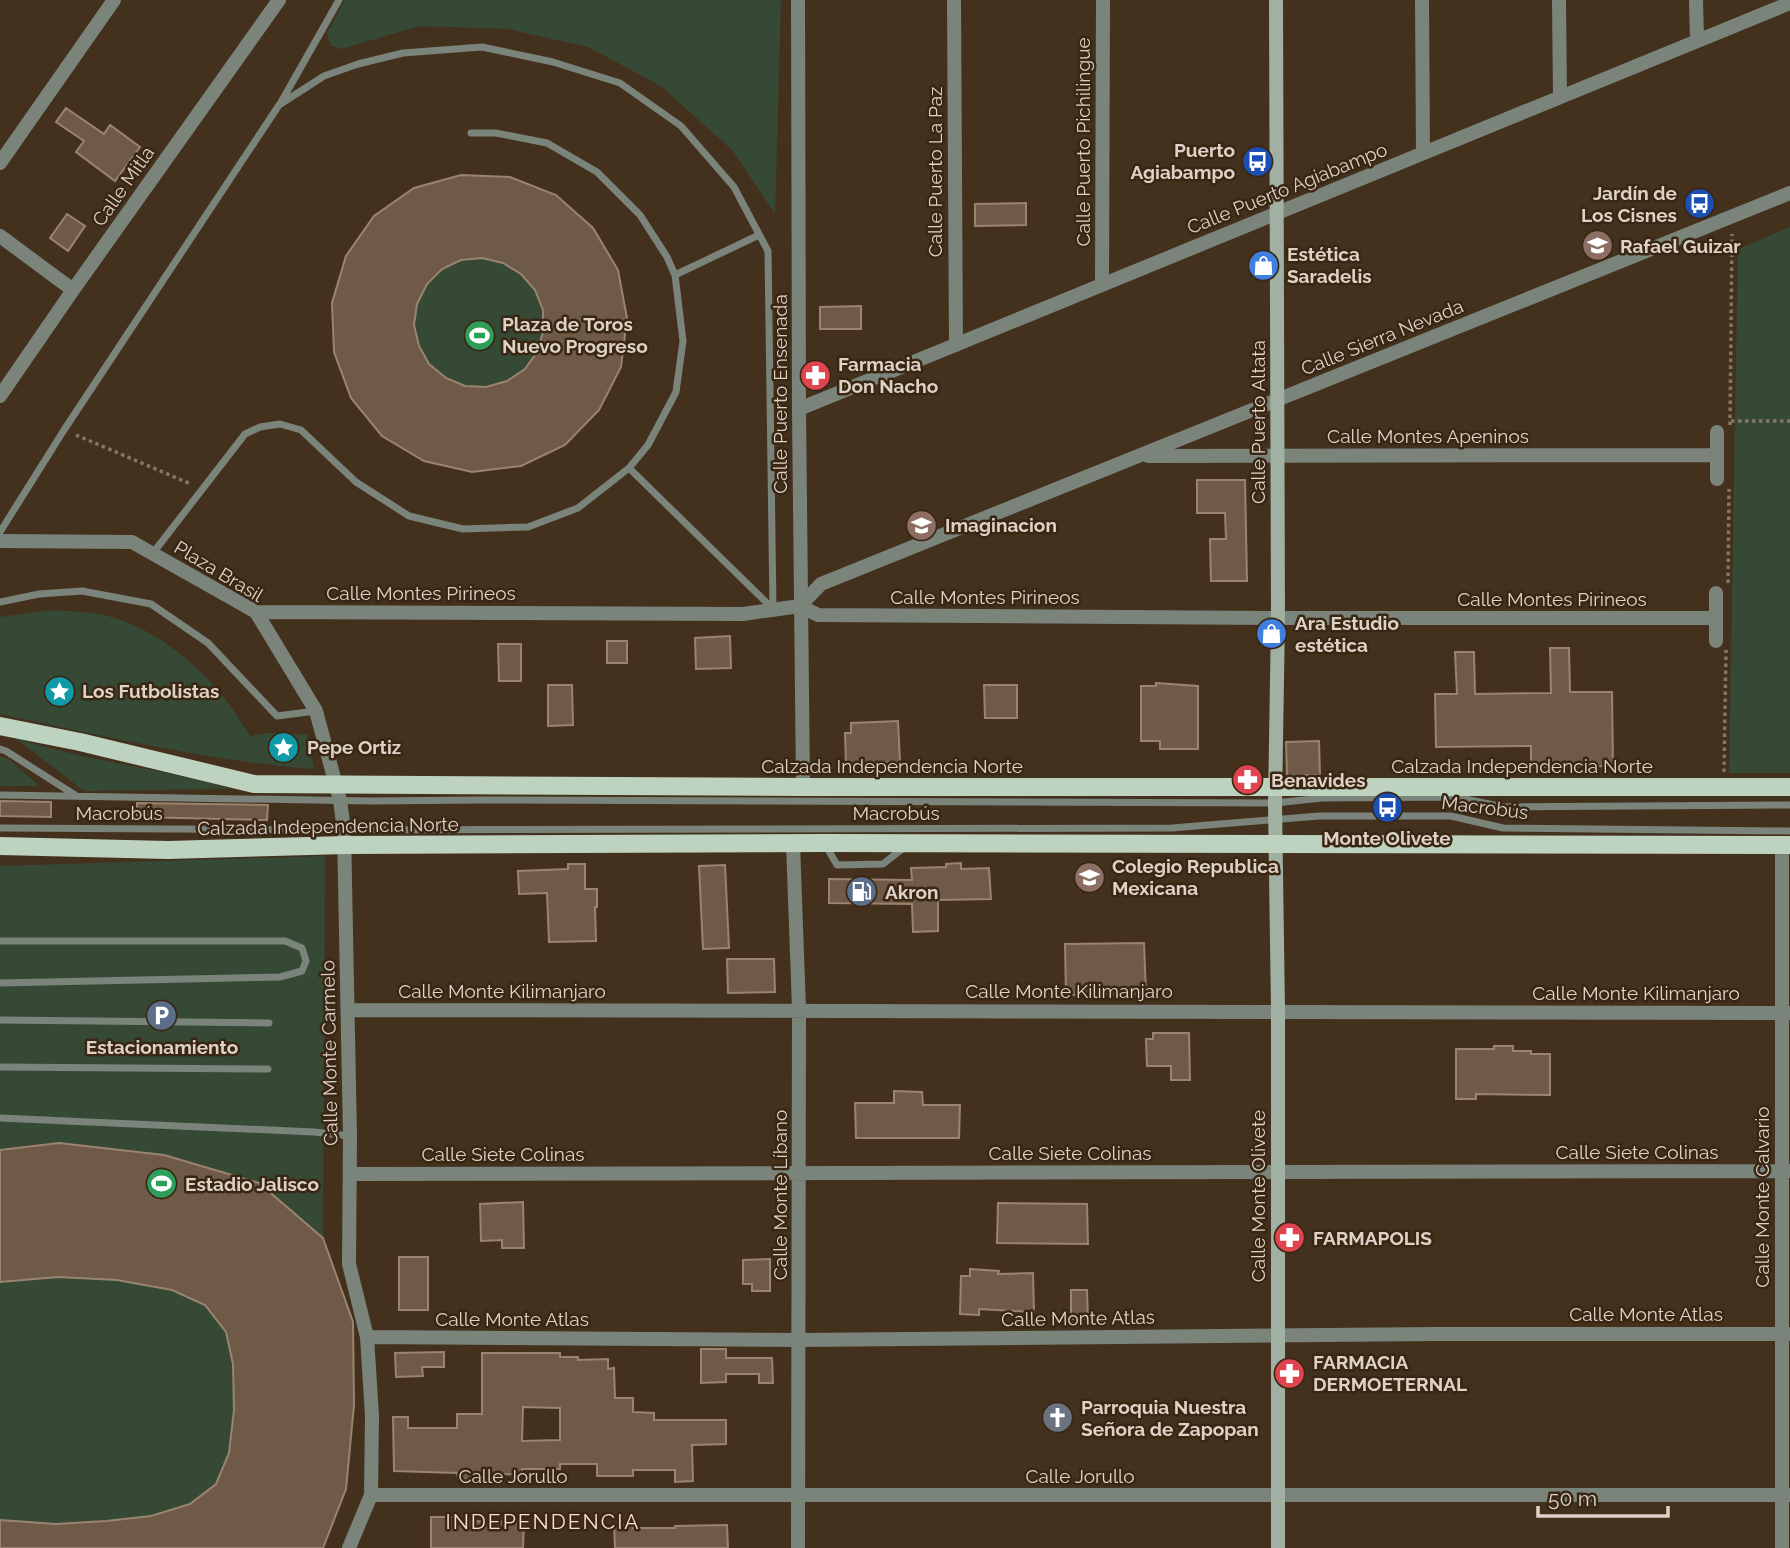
<svg xmlns="http://www.w3.org/2000/svg" width="1790" height="1548" font-family="Raleway,sans-serif">
<style>
.green{fill:#364935}
.building{fill:#6f5a47;stroke:#9a836f;stroke-width:2;fill-rule:evenodd}
.lines{fill:none;stroke-linecap:round;stroke-linejoin:round}
.path{stroke:#847565;stroke-width:3.5;stroke-dasharray:3.5 3.5;stroke-linecap:butt}
.lane{stroke:#7a847b;stroke-width:7}
.street{stroke:#7a847b;stroke-width:14}
.secondary{stroke:#a0b0a2;stroke-width:14}
.primary{stroke:#bdd3c0;stroke-width:18}
.labels{text-anchor:middle;stroke-width:5;stroke-linejoin:round;paint-order:stroke}
.street-label{font-size:19px;fill:#ded2c7;stroke:#392714}
.poi-label{font-size:19px;font-weight:bold;fill:#ded2c7;stroke:#392714;text-anchor:start}
.neighbourhood-label{font-size:21px;letter-spacing:2px;fill:#f7dfc9;stroke:#392714}
</style>
<rect width="100%" height="100%" fill="#43311e"/>
<path class="green" d="M345 0H781L775 214 733 151 661 86 588 47 508 29 420 26 341 49 331 46 327 33Z
M461 175 510 177 556 195 593 228 618 270 627 318 621 367 599 410 565 445 521 466 472 472 351 398 334 352 332 303 346 256 375 216 414 188Z
M1790 227V773H1729L1738 249Z
M52 610C73 611 95 612 115 618 157 631 200 666 226 700 235 712 242 724 250 736L267 733 307 734 314 769C208 761 104 736 0 714V617Z
M15 738C86 761 160 768 231 789L84 791Z
M0 756 10 760 39 786H0Z
M325 856 323 1238 353 1320 354 1405 346 1489 323 1548H0V866Z"/>
<path class="building" d="M66 108 104 134 110 125 140 147 115 181 76 152 84 141 56 122Z
M461 175 510 177 556 195 593 228 618 270 627 318 621 367 599 410 565 445 521 466 472 472 424 461 382 436 351 398 334 352 332 303 346 256 374 216 414 188ZM482 258 503 263 521 274 535 290 543 310V332L537 352 525 369 507 381 486 387 465 386 446 378 429 364 419 346 414 325 417 304 427 284 442 269 461 260Z
M1026 203V225L975 226V204Z
M67 214 85 226 68 251 50 238Z
M861 306V329H820V307Z
M1197 480H1245L1247 581H1211L1210 539H1226L1225 513H1197Z
M730 636 731 668 696 669 695 638Z
M607 641H627V663H607Z
M498 644H521V681H499Z
M1550 648H1569L1570 692H1612L1613 766 1531 767V746L1436 747 1435 694H1457L1455 652H1474L1475 694 1551 693Z
M1156 683 1198 686V749H1160V741H1141V686H1156Z
M548 685H572L573 725 548 726Z
M984 685H1017V718H985Z
M898 721 900 762 846 764 845 733H851V723Z
M1319 741 1320 775 1287 776 1286 742Z
M0 801 51 802V817L0 816Z
M137 803 268 805 267 820 137 817Z
M961 863V869L989 868 991 899 938 900V931L913 932 912 904 829 903V879L912 880 911 868 946 867V864Z
M568 864H585V889H597V907H595L596 941 549 942 547 893 519 894 518 871 568 869Z
M725 865 729 948 703 949 699 866Z
M1144 943 1146 994 1066 995 1065 944Z
M727 959H774L775 992 728 993Z
M1153 1033H1189L1190 1080H1171V1066H1147L1146 1039H1153Z
M1494 1046H1513V1051H1531V1054H1550V1095L1476 1094V1099H1456V1049H1494Z
M894 1091 922 1092 923 1105H960L959 1138H856L855 1103H894Z
M59 1143 164 1155 259 1183 323 1238 353 1322 354 1405 346 1489 323 1548H0V1520L56 1524 106 1521 151 1516 190 1504 216 1484 229 1453 234 1410 233 1364 226 1332 205 1305 172 1290 117 1280 58 1277 0 1282V1150Z
M523 1202 524 1248H502V1240L481 1241 480 1204Z
M998 1203 1087 1204 1088 1244 997 1243Z
M399 1257H428V1310H399Z
M770 1259V1291H752V1284H743V1260Z
M970 1269 999 1271 998 1274 1033 1273 1034 1312 979 1309V1315L960 1314 961 1276H970Z
M1071 1290H1087L1088 1319H1071Z
M701 1349H726V1358H772L773 1383H759V1374H726V1382L701 1383Z
M444 1352V1367H422L423 1376 396 1377 395 1353Z
M482 1353H560V1357H578V1360L608 1359V1369L614 1368 615 1398H633V1412L654 1413V1420H726V1444L692 1445 693 1481 675 1482V1470H633V1476H597V1464H560V1469H522V1475L503 1474V1482L458 1479 457 1473 394 1471 393 1417H408V1428H457V1414H482ZM523 1407 560 1408V1440L522 1441Z
M431 1517H457V1521L524 1522 523 1548H431Z
M614 1525H633V1528H675V1526L727 1525 728 1548H615Z"/>
<g class="lines">
<path class="path" d="M1731 421H1790
M1730 425 1732 234
M76 435 191 484
M1728 583 1729 489
M1724 772 1726 650"/>
<path class="lane" d="M280 104 339 0
M675 275 759 235
M629 468 773 609
M0 532 64 430 279 105 324 76 358 64 403 53 482 47 553 62 620 83 681 126 734 187 768 251 773 609
M153 553 245 434 260 427 280 424 301 430 356 482 409 516 463 529 528 527 578 508 629 468 648 445 676 392 683 341 675 275 667 257 640 215 597 172 547 143 496 133H471
M0 602 39 594 82 591 151 604 208 643 277 716 316 711
M0 749 6 751 75 795
M0 795 371 801 479 800 1275 803 1322 798 1455 797 1504 807 1790 805
M0 828 344 830 1172 828 1319 816H1451L1503 828 1790 831
M826 846 837 865 883 864 906 846
M0 941H285L302 948 306 961 302 971 280 977 0 983
M0 1020 269 1023
M0 1067 268 1069
M0 1118 314 1132 350 1136"/>
<path class="street" d="M798 0 799 409 803 787
M954 0 956 345
M1422 0 1423 153
M1559 0 1560 97
M1696 0 1697 41
M0 163 114 0
M0 236 73 290
M1102 284 1103 0
M0 396 73 290 279 0
M799 409 1790 3
M1148 456 1717 455
M1717 479V432
M0 541 132 542 256 612 316 711 340 800 344 830 350 1136 349 1264 367 1337 372 1416 371 1495 349 1548
M800 606 821 584 1790 193
M256 612 743 614 800 606 818 615 1278 618H1716
M1716 641V593
M793 843 799 1009 798 1548
M1782 845V1548
M349 1010 1790 1013
M350 1174 1790 1171
M367 1337 799 1340 1435 1334H1790
M371 1495H1790"/>
<path class="secondary" d="M1276 0 1278 618 1275 803 1278 1011V1548"/>
<path class="primary" d="M0 726 80 742 254 784 803 787H1790
M0 846 168 850 346 845 824 843 1790 845"/>
</g>
<defs>
<symbol id="bus-disc" viewBox="-11 -11 22 22"><circle r="9.5" fill="#1a4fb4" stroke="#392714"/><path d="M-5-6H5V4H4V6H2V4H-2V6H-4V4H-5ZM-3.5-4V0h7V-4ZM-3.5 1.2v1.5H-2V1.2ZM2 1.2v1.5H3.5V1.2Z" fill="#fff"/></symbol>
<symbol id="school-disc" viewBox="-11 -11 22 22"><circle r="9.5" fill="#8d6e63" stroke="#392714"/><path d="M0-5L7-2L0 1L-7-2ZM-4 1L0 2.5L4 1V4Q0 6-4 4Z" fill="#fff"/></symbol>
<symbol id="shop-disc" viewBox="-11 -11 22 22"><circle r="9.5" fill="#3f7fe0" stroke="#392714"/><path d="M-5-2.5h2.3a2.7 3.5 0 0 1 5.4 0H5L5.5 6h-11ZM-1.5-2.5h3a1.5 2.3 0 0 0-3 0Z" fill="#fff"/></symbol>
<symbol id="stadium-disc" viewBox="-11 -11 22 22"><circle r="9.5" fill="#2e9e5b" stroke="#392714"/><path d="M0-5a6.5 5 0 1 0 0 10a6.5 5 0 1 0 0-10ZM-3.5-1.8h7v3.6h-7Z" fill="#fff"/></symbol>
<symbol id="pharmacy-disc" viewBox="-11 -11 22 22"><circle r="9.5" fill="#e0444e" stroke="#392714"/><path d="M-2-6h4v4h4v4h-4v4h-4v-4h-4v-4h4Z" fill="#fff"/></symbol>
<symbol id="sight-disc" viewBox="-11 -11 22 22"><circle r="9.5" fill="#0f9aa8" stroke="#392714"/><path d="M0-6L1.8-2.2L6-1.7L2.9 1.2L3.7 5.4L0 3.3L-3.7 5.4L-2.9 1.2L-6-1.7L-1.8-2.2Z" fill="#fff"/></symbol>
<symbol id="university-disc" viewBox="-11 -11 22 22"><circle r="9.5" fill="#8d6e63" stroke="#392714"/><path d="M0-5L7-2L0 1L-7-2ZM-4 1L0 2.5L4 1V4Q0 6-4 4Z" fill="#fff"/></symbol>
<symbol id="fuel-disc" viewBox="-11 -11 22 22"><circle r="9.5" fill="#5c6f8a" stroke="#392714"/><path d="M-5.5-6h7V0h2V4h1.3V-2.5L3-4.5l.8-.8L6-3V5H2.5V1h-1V6h-7ZM-4.2-4.7v3.2H.2V-4.7Z" fill="#fff"/></symbol>
<symbol id="parking-disc" viewBox="-11 -11 22 22"><circle r="9.5" fill="#5c6f8a" stroke="#392714"/><path d="M-3.5-5.5H1a3.5 3.5 0 0 1 0 7H-1V5.5H-3.5ZM-1-3.4V-.6H.8a1.4 1.4 0 0 0 0-2.8Z" fill="#fff"/></symbol>
<symbol id="church-disc" viewBox="-11 -11 22 22"><circle r="9.5" fill="#6b7280" stroke="#392714"/><path d="M-1.2-6h2.4v3.5h3.3v2.4h-3.3V6h-2.4V-.1h-3.3v-2.4h3.3Z" fill="#fff"/></symbol>
</defs>
<g fill-rule="evenodd">
<use href="#bus-disc" x="1240" y="144" width="35" height="35"/>
<use href="#bus-disc" x="1682" y="186" width="35" height="35"/>
<use href="#school-disc" x="1580" y="228" width="35" height="35"/>
<use href="#shop-disc" x="1246" y="248" width="35" height="35"/>
<use href="#stadium-disc" x="462" y="318" width="35" height="35"/>
<use href="#pharmacy-disc" x="798" y="358" width="35" height="35"/>
<use href="#school-disc" x="904" y="508" width="35" height="35"/>
<use href="#shop-disc" x="1254" y="616" width="35" height="35"/>
<use href="#sight-disc" x="42" y="674" width="35" height="35"/>
<use href="#sight-disc" x="266" y="730" width="35" height="35"/>
<use href="#pharmacy-disc" x="1230" y="762" width="35" height="35"/>
<use href="#bus-disc" x="1370" y="790" width="35" height="35"/>
<use href="#university-disc" x="1072" y="860" width="35" height="35"/>
<use href="#fuel-disc" x="844" y="874" width="35" height="35"/>
<use href="#parking-disc" x="144" y="998" width="35" height="35"/>
<use href="#stadium-disc" x="144" y="1166" width="35" height="35"/>
<use href="#pharmacy-disc" x="1272" y="1220" width="35" height="35"/>
<use href="#pharmacy-disc" x="1272" y="1356" width="35" height="35"/>
<use href="#church-disc" x="1040" y="1400" width="35" height="35"/>
</g>
<g class="labels">
<g class="street-label">
<text transform="translate(1083 142) rotate(-90)" y="7">Calle Puerto Pichilingue</text>
<text transform="translate(935 172) rotate(-90)" y="7">Calle Puerto La Paz</text>
<text transform="translate(123 186) rotate(-55)" y="7">Calle Mitla</text>
<text transform="translate(1287 188) rotate(-22)" y="7">Calle Puerto Agiabampo</text>
<text transform="translate(1382 337) rotate(-22)" y="7">Calle Sierra Nevada</text>
<text transform="translate(780 394) rotate(-90)" y="7">Calle Puerto Ensenada</text>
<text transform="translate(1258 422) rotate(-90)" y="7">Calle Puerto Altata</text>
<text x="1428" y="443">Calle Montes Apeninos</text>
<text transform="translate(219 571) rotate(31)" y="7">Plaza Brasil</text>
<text x="421" y="600">Calle Montes Pirineos</text>
<text x="985" y="604">Calle Montes Pirineos</text>
<text x="1552" y="606">Calle Montes Pirineos</text>
<text x="892" y="773">Calzada Independencia Norte</text>
<text x="1522" y="773">Calzada Independencia Norte</text>
<text transform="translate(1485 807) rotate(7)" y="7">Macrobús</text>
<text x="119" y="820">Macrobús</text>
<text x="896" y="820">Macrobús</text>
<text transform="translate(328 826) rotate(-1)" y="7">Calzada Independencia Norte</text>
<text x="502" y="998">Calle Monte Kilimanjaro</text>
<text x="1069" y="998">Calle Monte Kilimanjaro</text>
<text x="1636" y="1000">Calle Monte Kilimanjaro</text>
<text transform="translate(329 1053) rotate(-91)" y="7">Calle Monte Carmelo</text>
<text x="1637" y="1159">Calle Siete Colinas</text>
<text x="1070" y="1160">Calle Siete Colinas</text>
<text x="503" y="1161">Calle Siete Colinas</text>
<text transform="translate(780 1195) rotate(-90)" y="7">Calle Monte Líbano</text>
<text transform="translate(1258 1196) rotate(-90)" y="7">Calle Monte Olivete</text>
<text transform="translate(1762 1197) rotate(-90)" y="7">Calle Monte Calvario</text>
<text x="1646" y="1321">Calle Monte Atlas</text>
<text transform="translate(1078 1318) rotate(-1)" y="7">Calle Monte Atlas</text>
<text x="512" y="1326">Calle Monte Atlas</text>
<text x="513" y="1483">Calle Jorullo</text>
<text x="1080" y="1483">Calle Jorullo</text>
</g>
<g class="poi-label">
<text x="1235" y="157" text-anchor="end">Puerto<tspan x="1235" dy="22">Agiabampo</tspan></text>
<text x="1677" y="200" text-anchor="end">Jardín de<tspan x="1677" dy="22">Los Cisnes</tspan></text>
<text x="1620" y="253">Rafael Guizar</text>
<text x="1287" y="261">Estética<tspan x="1287" dy="22">Saradelis</tspan></text>
<text x="502" y="331">Plaza de Toros<tspan x="502" dy="22">Nuevo Progreso</tspan></text>
<text x="838" y="371">Farmacia<tspan x="838" dy="22">Don Nacho</tspan></text>
<text x="945" y="532">Imaginacion</text>
<text x="1295" y="630">Ara Estudio<tspan x="1295" dy="22">estética</tspan></text>
<text x="82" y="698">Los Futbolistas</text>
<text x="307" y="754">Pepe Ortiz</text>
<text x="1271" y="787">Benavides</text>
<text x="1387" y="845" text-anchor="middle">Monte Olivete</text>
<text x="1112" y="873">Colegio Republica<tspan x="1112" dy="22">Mexicana</tspan></text>
<text x="885" y="899">Akron</text>
<text x="162" y="1054" text-anchor="middle">Estacionamiento</text>
<text x="185" y="1191">Estadio Jalisco</text>
<text x="1313" y="1245">FARMAPOLIS</text>
<text x="1313" y="1369">FARMACIA<tspan x="1313" dy="22">DERMOETERNAL</tspan></text>
<text x="1081" y="1414">Parroquia Nuestra<tspan x="1081" dy="22">Señora de Zapopan</tspan></text>
</g>
<g class="neighbourhood-label">
<text x="543" y="1529">INDEPENDENCIA</text>
</g>
</g>
<path d="M1538 1506v10h130v-10" fill="none" stroke="#ded2c7" stroke-width="3.5"/>
<text x="1548" y="1506" font-size="21" fill="#ded2c7" stroke="#392714" stroke-width="5" paint-order="stroke">50 m</text>
</svg>
